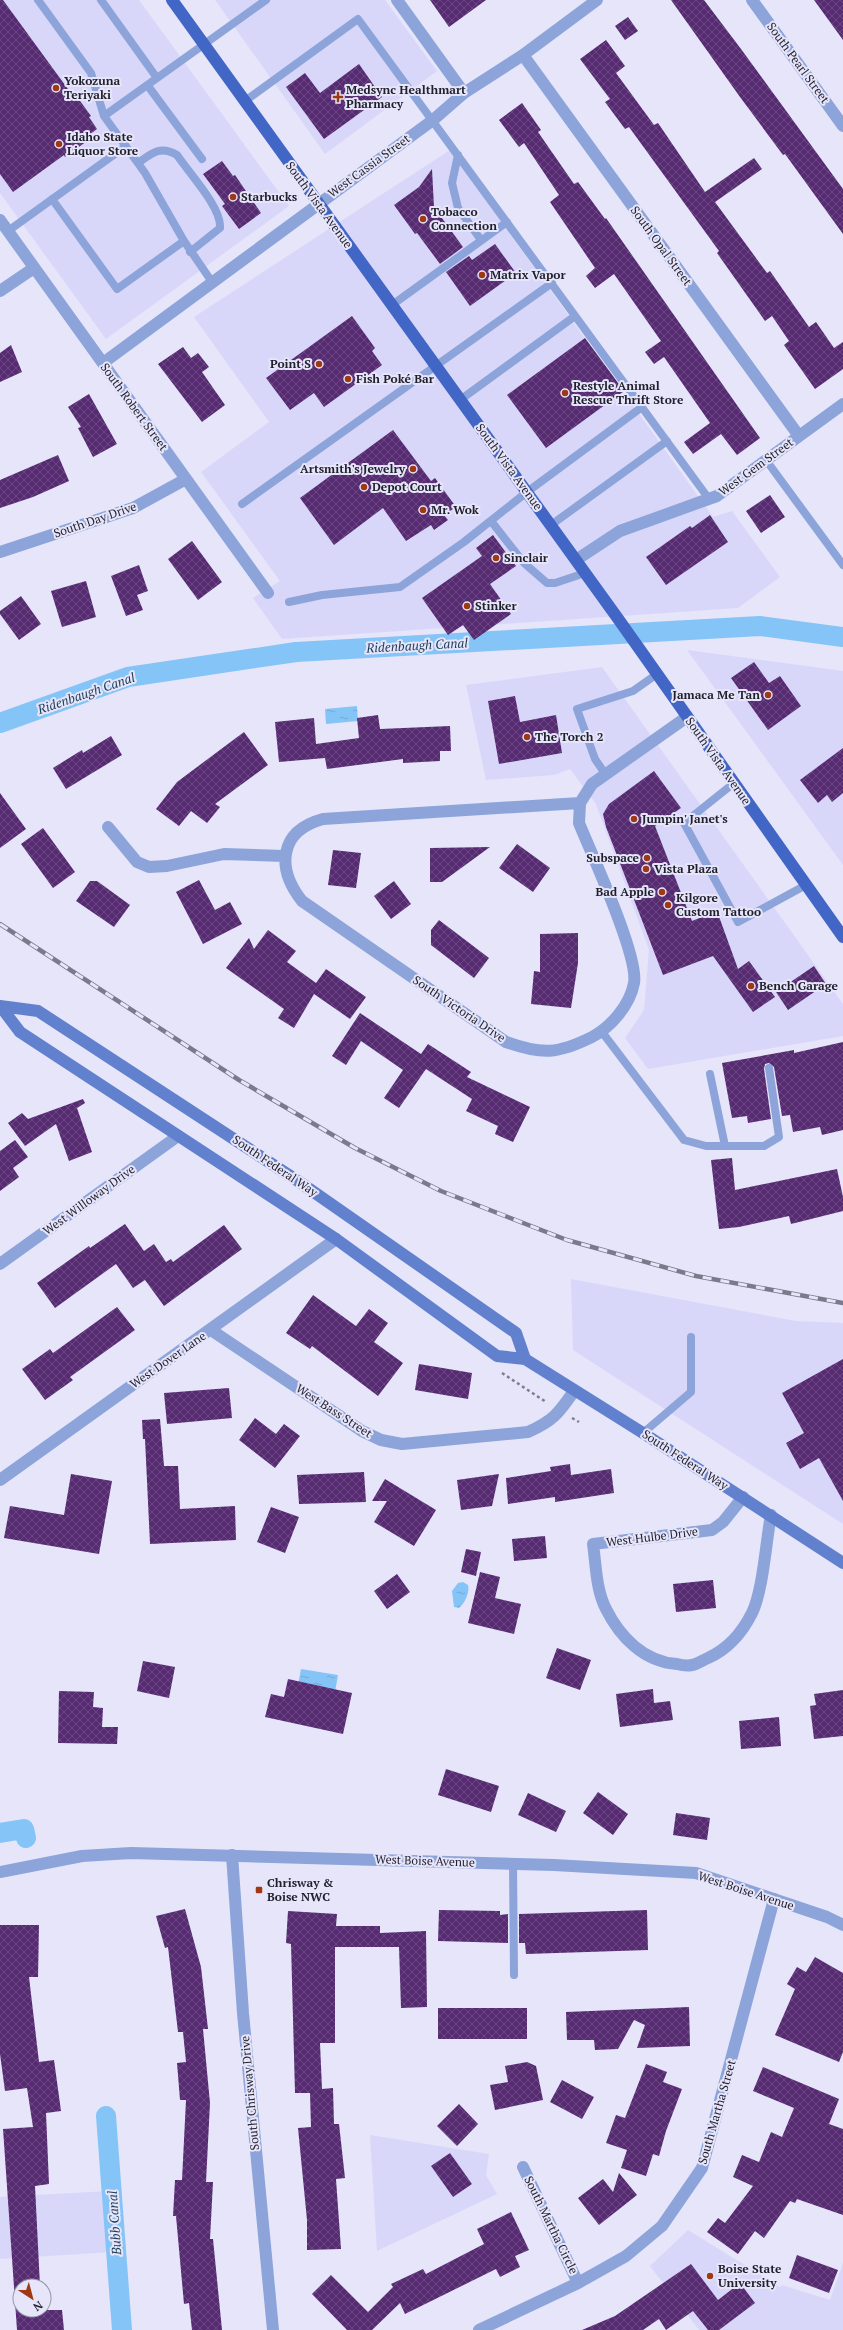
<svg xmlns="http://www.w3.org/2000/svg" width="843" height="2330" font-family="'PT Serif',serif">
<style>
.built{fill:#d9d7f9}
.water{fill:url(#water-ripples)}
.lines{fill:none;stroke-linecap:round;stroke-linejoin:round}
.canal{stroke:#85c4f7;stroke-width:20}
.building{fill:url(#building-cross-hatch)}
.path{stroke:#807f90;stroke-width:2.5;stroke-dasharray:3 3;stroke-linecap:butt}
.service{stroke:#8ca4d9;stroke-width:8}
.minor{stroke:#8ca4d9;stroke-width:12}
.tertiary{stroke:#8ca4d9;stroke-width:12}
.secondary{stroke:#6181ce;stroke-width:12}
.primary{stroke:#4266c5;stroke-width:12}
.rail-casing{stroke:#7b7a8b;stroke-width:4.5}
.rail{stroke:#e6e5fa;stroke-width:3;stroke-dasharray:9;stroke-linecap:butt}
.poi-dot{fill:#9f3913;stroke:#e6e5fa;stroke-width:1.5}
.labels{text-anchor:middle;stroke-width:4;stroke-linejoin:round;paint-order:stroke}
.street-label{font-size:12px;fill:#201f2c;stroke:#e6e5fa}
.poi-label{font-size:12px;font-weight:bold;fill:#201f2c;stroke:#e6e5fa;text-anchor:start}
.water-label{font-size:13px;font-style:italic;fill:#193b55;stroke:#e6e5fa}
</style>
<defs>
<pattern id="water-ripples" width="26" height="14" patternUnits="userSpaceOnUse"><rect width="26" height="14" fill="#85c4f7"/><path d="M2 4q2-2 4 0t4 0M15 11q2-2 4 0t4 0" fill="none" stroke="#73a8d4"/></pattern>
<pattern id="building-cross-hatch" width="8" height="8" patternUnits="userSpaceOnUse"><rect width="8" height="8" fill="#572b72"/><path d="M0 0l8 8M0 8l8-8" fill="none" stroke="#6b4882"/></pattern>
</defs>
<rect width="100%" height="100%" fill="#e6e5fa"/>
<path class="built" d="M0 0H139L289 206 106 339 0 193Z
M215 0H385L437 71 325 154Z
M450 150 713 517 732 511 780 577 738 608 282 639 253 598 280 581 201 472 269 422 194 317Z
M687 650 843 671V865Z
M602 667 843 1004V1036L648 1069 625 1038 644 1010 649 950 596 804 570 769 554 775 486 780 466 685Z
M571 1279 796 1321 843 1323V1524L573 1350Z
M370 2135 489 2154 486 2175 497 2194 377 2251Z
M109 2191 112 2252 0 2259V2197Z
M688 2230 780 2287 782 2285 830 2300 843 2263V2330H699L650 2266Z"/>
<path class="water" d="M357 706 358 721 326 724 325 709Z
M463 1582 468 1585C470 1592 465 1603 459 1608L454 1607 452 1591 458 1583Z
M301 1669 338 1675 335 1692 298 1685Z"/>
<g class="lines">
<path class="canal" d="M0 723 128 677 296 652 760 626 843 637
M0 1833 24 1829 26 1838
M106 2116 122 2330"/>
</g>
<path class="building" d="M0 0H3L73 96 75 94 91 116 89 117 97 129 85 138 87 141 65 157 64 155 13 192 0 174Z
M430 0H486L449 27Z
M671 0H704L741 49 843 189V234L785 154 783 155 740 97Z
M814 0H843V40Z
M628 17 638 31 625 40 615 26Z
M606 40 625 66 616 73 654 125 658 123 705 192 754 158 762 169 715 202 767 273 770 271 809 327 816 322 834 348 843 342V369L815 389 784 345 789 341 772 316 765 321 717 253 719 251 629 127 625 129 605 102 610 99 580 59Z
M359 64 382 97 324 139 286 87 305 73 320 93Z
M522 103 541 130 538 132 574 184 578 182 605 219 606 218 760 438 737 455 721 434 693 454 684 442 710 423 664 357 654 364 645 352 661 341 614 274 595 288 586 276 595 268 550 202 559 195 524 143 519 147 499 120Z
M222 161 233 176 235 175 261 213 239 229 222 206 225 204 203 174Z
M432 169 434 207 463 247 440 264 417 233 415 234 394 205 419 187Z
M495 244 516 273 470 306 446 272 469 256 472 260Z
M352 316 375 348 372 351 382 365 324 407 314 393 290 410 266 378Z
M585 338 624 391 546 448 507 395Z
M11 345 22 372 0 382V353Z
M183 347 191 358 198 353 209 367 202 372 225 405 202 422 158 364Z
M89 394 117 444 93 457 78 428 81 427 68 407Z
M393 430 431 481 435 478 456 507 444 515 448 520 434 530 431 525 406 541 383 508 334 545 300 498Z
M58 455 69 481 33 497 0 508V480Z
M770 495 785 517 761 533 746 511Z
M710 515 728 542 666 585 646 557 690 526 692 528Z
M493 535 516 566 490 584 511 614 474 640 463 625 448 635 422 598 482 556 476 548Z
M192 541 222 582 198 600 168 559Z
M139 565 148 591 137 595 143 610 126 616 111 576Z
M86 581 96 617 62 627 51 591Z
M21 596 41 624 19 640 0 614V611Z
M754 662 769 683 780 676 801 706 768 730 731 678Z
M515 696 520 722 556 715 562 753 499 764 488 701Z
M378 715 380 729 450 726 451 751H440V761L403 763V759L327 769 325 758 279 762 275 722 314 718 316 744 359 738 357 718Z
M244 732 268 765 215 804 220 807 207 823 191 811 179 826 156 809 177 782Z
M111 736 122 755 66 789 53 768 82 750 83 753Z
M843 748V793L832 802 827 795 818 803 800 780Z
M654 771 681 808 655 826 692 921 717 911 738 969 749 961 775 997 753 1012 713 956 663 975 606 827 603 814 609 804Z
M0 793 26 829 0 848Z
M43 828 75 872 53 888 21 844Z
M517 844 550 868 533 892 499 868Z
M490 847 442 882H430V848Z
M333 850 361 853 356 888 328 885Z
M199 880 215 910 230 902 242 924 203 944 176 892Z
M90 881H97L130 905 114 927 76 901Z
M394 881 411 904 391 919 374 896Z
M439 920 489 958 474 978 431 945V930Z
M268 930 296 951 287 962 316 983 326 969 366 997 350 1019 314 994 294 1028 278 1018 284 1009 226 968 249 938 254 949Z
M578 933V963L571 1008 531 1004 534 971 540 972V934Z
M814 966 826 984 788 1010 776 992Z
M360 1013 421 1054 428 1044 471 1072 467 1077 530 1107 513 1142 495 1134 498 1126 466 1111 472 1099 426 1069 399 1108 384 1098 403 1070 361 1041 346 1065 332 1056Z
M843 1042V1130L822 1135 820 1127 793 1132 790 1115 782 1116 774 1067 769 1063 765 1064 764 1069 771 1119 748 1123 747 1116 732 1118 722 1063 794 1050V1053Z
M83 1099 85 1103 77 1108 92 1152 69 1161 56 1124 25 1146 8 1123 22 1113 28 1119Z
M15 1140 28 1157 13 1168 19 1177 0 1191V1151Z
M732 1158 735 1190 837 1169 843 1197V1211L791 1224 789 1216 739 1227 719 1229 711 1160Z
M125 1224 144 1251 154 1244 166 1262 171 1259 173 1262 224 1225 242 1249 164 1306 145 1280 133 1288 116 1264 55 1308 37 1283 89 1246 90 1248Z
M313 1295 356 1326 369 1309 388 1323 374 1342 403 1363 378 1396 312 1346 310 1349 286 1333Z
M117 1307 135 1330 70 1377 73 1380 45 1400 22 1369 50 1349 53 1353Z
M843 1359V1501L819 1458 800 1469 786 1443 804 1433 782 1393Z
M419 1364 472 1373 468 1399 415 1390Z
M229 1388 232 1418 167 1424 164 1393Z
M255 1418 276 1434 284 1424 300 1436 275 1468 239 1440Z
M160 1419 164 1466H178L180 1509 235 1506 236 1540 150 1544 145 1439H143L142 1420Z
M570 1464 571 1475 611 1469 614 1493 555 1502V1497L508 1504 506 1478 551 1471 550 1467Z
M364 1472 366 1502 299 1504 297 1475Z
M71 1474 112 1481 99 1554 4 1538 10 1506 64 1515Z
M499 1474 492 1506 461 1510 457 1480Z
M385 1479 436 1510 414 1546 374 1522 387 1501H372Z
M271 1507 299 1517 285 1553 257 1542Z
M545 1536 547 1558 514 1561 512 1539Z
M466 1549 481 1552 476 1576 461 1572Z
M480 1572 500 1577 495 1598 521 1604 514 1634 468 1623Z
M397 1574 410 1592 387 1609 374 1591Z
M713 1580 716 1608 676 1612 673 1584Z
M557 1648 591 1660 580 1690 546 1678Z
M143 1661 175 1667 169 1698 137 1691Z
M288 1679 352 1693 343 1734 265 1717 271 1694 284 1697Z
M653 1689 654 1703 670 1701 673 1720 620 1727 616 1694Z
M843 1690V1736L814 1739 810 1706 816 1705 814 1694Z
M59 1691 94 1692 93 1707 103 1708 102 1727H118L117 1744 58 1743Z
M779 1717 781 1746 741 1749 739 1721Z
M446 1769 499 1786 491 1812 438 1795Z
M598 1792 628 1814 613 1835 583 1813Z
M528 1793 566 1811 556 1832 518 1815Z
M676 1813 710 1818 707 1840 673 1835Z
M185 1909 201 1967 208 2029H203L210 2103 206 2182H213L210 2239H213L222 2330H192L189 2303 184 2304 176 2216H173L175 2180H182L186 2100H180L177 2063 186 2062 183 2032H178L168 1947 165 1948 156 1916Z
M439 1910 500 1911V1915L508 1914V1943L438 1941Z
M647 1910 648 1950 526 1954 525 1943H519V1914Z
M288 1911 337 1914 336 1926H380V1933L426 1931 427 2007 401 2008 399 1947H335V2043H320L322 2089 333 2088 334 2124H339L345 2178 336 2179 341 2249 307 2250V2220L298 2128 311 2127 310 2093H295L291 1944 286 1943Z
M0 1925H39L38 1977H29L39 2062 54 2060 61 2111 46 2113 49 2184 35 2186 40 2286H20V2310H62L64 2330H17L3 2129 33 2127 27 2088 5 2091 0 2054Z
M815 1957 843 1973V2052L839 2062 775 2035 795 1989 787 1984 797 1967 806 1972Z
M689 2007 690 2046 637 2048 645 2025 634 2020 618 2049 595 2050 594 2040H567L566 2012Z
M438 2008H527V2039H438Z
M527 2062 536 2066 543 2100 495 2110 490 2085 508 2082 505 2066Z
M646 2064 667 2072 663 2082 682 2089 666 2131 659 2156 653 2154 646 2176 621 2168 627 2150 606 2143 616 2115 625 2118Z
M763 2067 839 2099 829 2124 843 2129V2215L797 2199 795 2203 790 2201 764 2238 755 2231 738 2254 707 2232 718 2218 725 2223 753 2186 733 2177 742 2155 759 2162 771 2132 782 2137 794 2108 753 2091Z
M562 2080 594 2097 582 2119 550 2102Z
M459 2104 478 2124 457 2146 437 2126Z
M450 2153 472 2184 453 2197 431 2166Z
M619 2173 637 2195 599 2225 578 2198 603 2179 613 2192Z
M511 2212 529 2250 515 2256 520 2267 500 2277 496 2269 405 2314 400 2303 372 2330H347L312 2294 331 2275 368 2312 393 2287 391 2284 423 2269 426 2274 484 2244 477 2229Z
M797 2255 838 2270 829 2293 789 2278Z
M691 2264 718 2300 740 2283 755 2303 719 2330H708L693 2311 666 2330 659 2319 643 2330H582L615 2316Z"/>
<g class="lines">
<path class="path" d="M502 1373 546 1402
M572 1418 579 1422"/>
<path class="service" d="M38 0 91 73 104 116 145 173 184 241 212 282
M101 0 157 78
M148 86 202 159
M245 101 358 19 709 499
M104 116 266 0
M458 155 452 183 458 208 481 240
M138 163C152 153 160 145 177 155 189 173 222 208 220 228L190 252
M52 199 117 289 184 241
M8 231 126 146
M392 305 507 222
M460 400 575 316
M766 460 843 565
M242 504 552 283
M491 521 524 563 547 583H555L585 573
M551 525 667 441
M289 602 322 595 400 587 464 542 527 492 642 407
M606 775 595 759 577 709 633 691 657 674
M734 783 684 823 738 922 806 885
M602 1032 684 1140 706 1146H764L779 1137 769 1068
M710 1074 725 1146
M643 1433 691 1392V1337
M513 1864 514 1975"/>
<path class="minor" d="M397 0 464 93
M752 0 843 126
M523 55 799 436
M0 220 268 593
M0 291 34 268
M0 552 133 508 186 479
M576 560 620 531 717 496 843 404
M580 803 323 819C279 831 276 868 302 901L506 1042C542 1055 558 1054 592 1037 611 1027 630 1005 634 983 639 956 591 853 579 823L580 803 592 784 687 717
M108 827 137 862 149 867 167 866 224 854 284 856
M0 1264 178 1136
M211 1330 362 1431 381 1440 402 1444 528 1432C553 1421 559 1413 574 1391
M0 1480 336 1239
M743 1497 723 1522 712 1530 593 1544C596 1565 596 1590 606 1609 620 1637 644 1662 677 1664 681 1665 687 1666 692 1665 697 1664 703 1660 708 1658 728 1649 742 1633 752 1613 763 1591 766 1541 771 1515
M232 1855 243 2013 273 2330
M523 2167 578 2283
M479 2330 578 2283 626 2256 662 2226 702 2168 774 1899"/>
<path class="tertiary" d="M103 363 433 120 464 93 523 55 597 0
M0 1872 82 1856 131 1853 554 1865 696 1873 827 1917 843 1925"/>
<path class="secondary" d="M0 1006 38 1011 298 1181 516 1333 525 1359
M1 1007 20 1032 336 1239 497 1356 525 1359 643 1433 843 1563"/>
<path class="primary" d="M172 0 619 620 843 937"/>
<defs>
<path id="rail" d="M0 924 239 1080 355 1148 441 1191 567 1240 696 1276 843 1303"/>
</defs>
<use href="#rail" class="rail-casing"/>
<use href="#rail" class="rail"/>
</g>
<g class="poi-dot">
<circle cx="56" cy="88" r="4"/>
<path d="M336 91h4v4h4v4h-4v4h-4v-4h-4v-4h4z"/>
<circle cx="59" cy="144" r="4"/>
<circle cx="233" cy="197" r="4"/>
<circle cx="423" cy="219" r="4"/>
<circle cx="482" cy="275" r="4"/>
<circle cx="319" cy="364" r="4"/>
<circle cx="348" cy="379" r="4"/>
<circle cx="565" cy="393" r="4"/>
<circle cx="413" cy="469" r="4"/>
<circle cx="364" cy="487" r="4"/>
<circle cx="423" cy="510" r="4"/>
<circle cx="496" cy="558" r="4"/>
<circle cx="467" cy="606" r="4"/>
<circle cx="768" cy="695" r="4"/>
<circle cx="527" cy="737" r="4"/>
<circle cx="634" cy="819" r="4"/>
<circle cx="647" cy="858" r="4"/>
<circle cx="646" cy="869" r="4"/>
<circle cx="662" cy="892" r="4"/>
<circle cx="668" cy="905" r="4"/>
<circle cx="751" cy="986" r="4"/>
<rect x="255" y="1886" width="8" height="8" rx="2"/>
<circle cx="710" cy="2276" r="4"/>
</g>
<g class="labels">
<g class="street-label">
<text transform="translate(798 63) rotate(54)" y="4">South Pearl Street</text>
<text transform="translate(369 166) rotate(-36)" y="4">West Cassia Street</text>
<text transform="translate(319 205) rotate(54)" y="4">South Vista Avenue</text>
<text transform="translate(661 246) rotate(54)" y="4">South Opal Street</text>
<text transform="translate(134 407) rotate(54)" y="4">South Robert Street</text>
<text transform="translate(509 467) rotate(54)" y="4">South Vista Avenue</text>
<text transform="translate(756 467) rotate(-36)" y="4">West Gem Street</text>
<text transform="translate(95 520) rotate(-19)" y="4">South Day Drive</text>
<text transform="translate(718 761) rotate(55)" y="4">South Vista Avenue</text>
<text transform="translate(459 1009) rotate(34)" y="4">South Victoria Drive</text>
<text transform="translate(275 1166) rotate(34)" y="4">South Federal Way</text>
<text transform="translate(89 1200) rotate(-36)" y="4">West Willoway Drive</text>
<text transform="translate(168 1360) rotate(-35)" y="4">West Dover Lane</text>
<text transform="translate(334 1411) rotate(33)" y="4">West Bass Street</text>
<text transform="translate(685 1460) rotate(33)" y="4">South Federal Way</text>
<text transform="translate(652 1537) rotate(-7)" y="4">West Hulbe Drive</text>
<text transform="translate(425 1861) rotate(2)" y="4">West Boise Avenue</text>
<text transform="translate(746 1891) rotate(18)" y="4">West Boise Avenue</text>
<text transform="translate(250 2093) rotate(-95)" y="4">South Chrisway Drive</text>
<text transform="translate(717 2112) rotate(-74)" y="4">South Martha Street</text>
<text transform="translate(551 2225) rotate(64)" y="4">South Martha Circle</text>
</g>
<g class="poi-label">
<text x="64" y="85">Yokozuna<tspan x="64" dy="14">Teriyaki</tspan></text>
<text x="346" y="94">Medsync Healthmart<tspan x="346" dy="14">Pharmacy</tspan></text>
<text x="67" y="141">Idaho State<tspan x="67" dy="14">Liquor Store</tspan></text>
<text x="241" y="201">Starbucks</text>
<text x="431" y="216">Tobacco<tspan x="431" dy="14">Connection</tspan></text>
<text x="490" y="279">Matrix Vapor</text>
<text x="311" y="368" text-anchor="end">Point S</text>
<text x="356" y="383">Fish Poké Bar</text>
<text x="573" y="390">Restyle Animal<tspan x="573" dy="14">Rescue Thrift Store</tspan></text>
<text x="405" y="473" text-anchor="end">Artsmith's Jewelry</text>
<text x="372" y="491">Depot Court</text>
<text x="431" y="514">Mr. Wok</text>
<text x="504" y="562">Sinclair</text>
<text x="475" y="610">Stinker</text>
<text x="760" y="699" text-anchor="end">Jamaca Me Tan</text>
<text x="535" y="741">The Torch 2</text>
<text x="642" y="823">Jumpin' Janet's</text>
<text x="639" y="862" text-anchor="end">Subspace</text>
<text x="654" y="873">Vista Plaza</text>
<text x="654" y="896" text-anchor="end">Bad Apple</text>
<text x="676" y="902">Kilgore<tspan x="676" dy="14">Custom Tattoo</tspan></text>
<text x="759" y="990">Bench Garage</text>
<text x="267" y="1887">Chrisway &amp;<tspan x="267" dy="14">Boise NWC</tspan></text>
<text x="718" y="2273">Boise State<tspan x="718" dy="14">University</tspan></text>
</g>
<g class="water-label">
<text transform="translate(417 645) rotate(-3)" y="5">Ridenbaugh Canal</text>
<text transform="translate(86 693) rotate(-19)" y="5">Ridenbaugh Canal</text>
<text transform="translate(114 2223) rotate(-94)" y="5">Bubb Canal</text>
</g>
</g>
<g transform="translate(32 2298) rotate(144)"><circle r="19" fill="#e6e5fa" stroke="#9796a8"/>
<path d="M0-3L7 15L0 10L-7 15Z" fill="#9f3913"/>
<text y="-6" font-size="11" font-weight="bold" text-anchor="middle" fill="#201f2c">N</text>
</g>
</svg>
